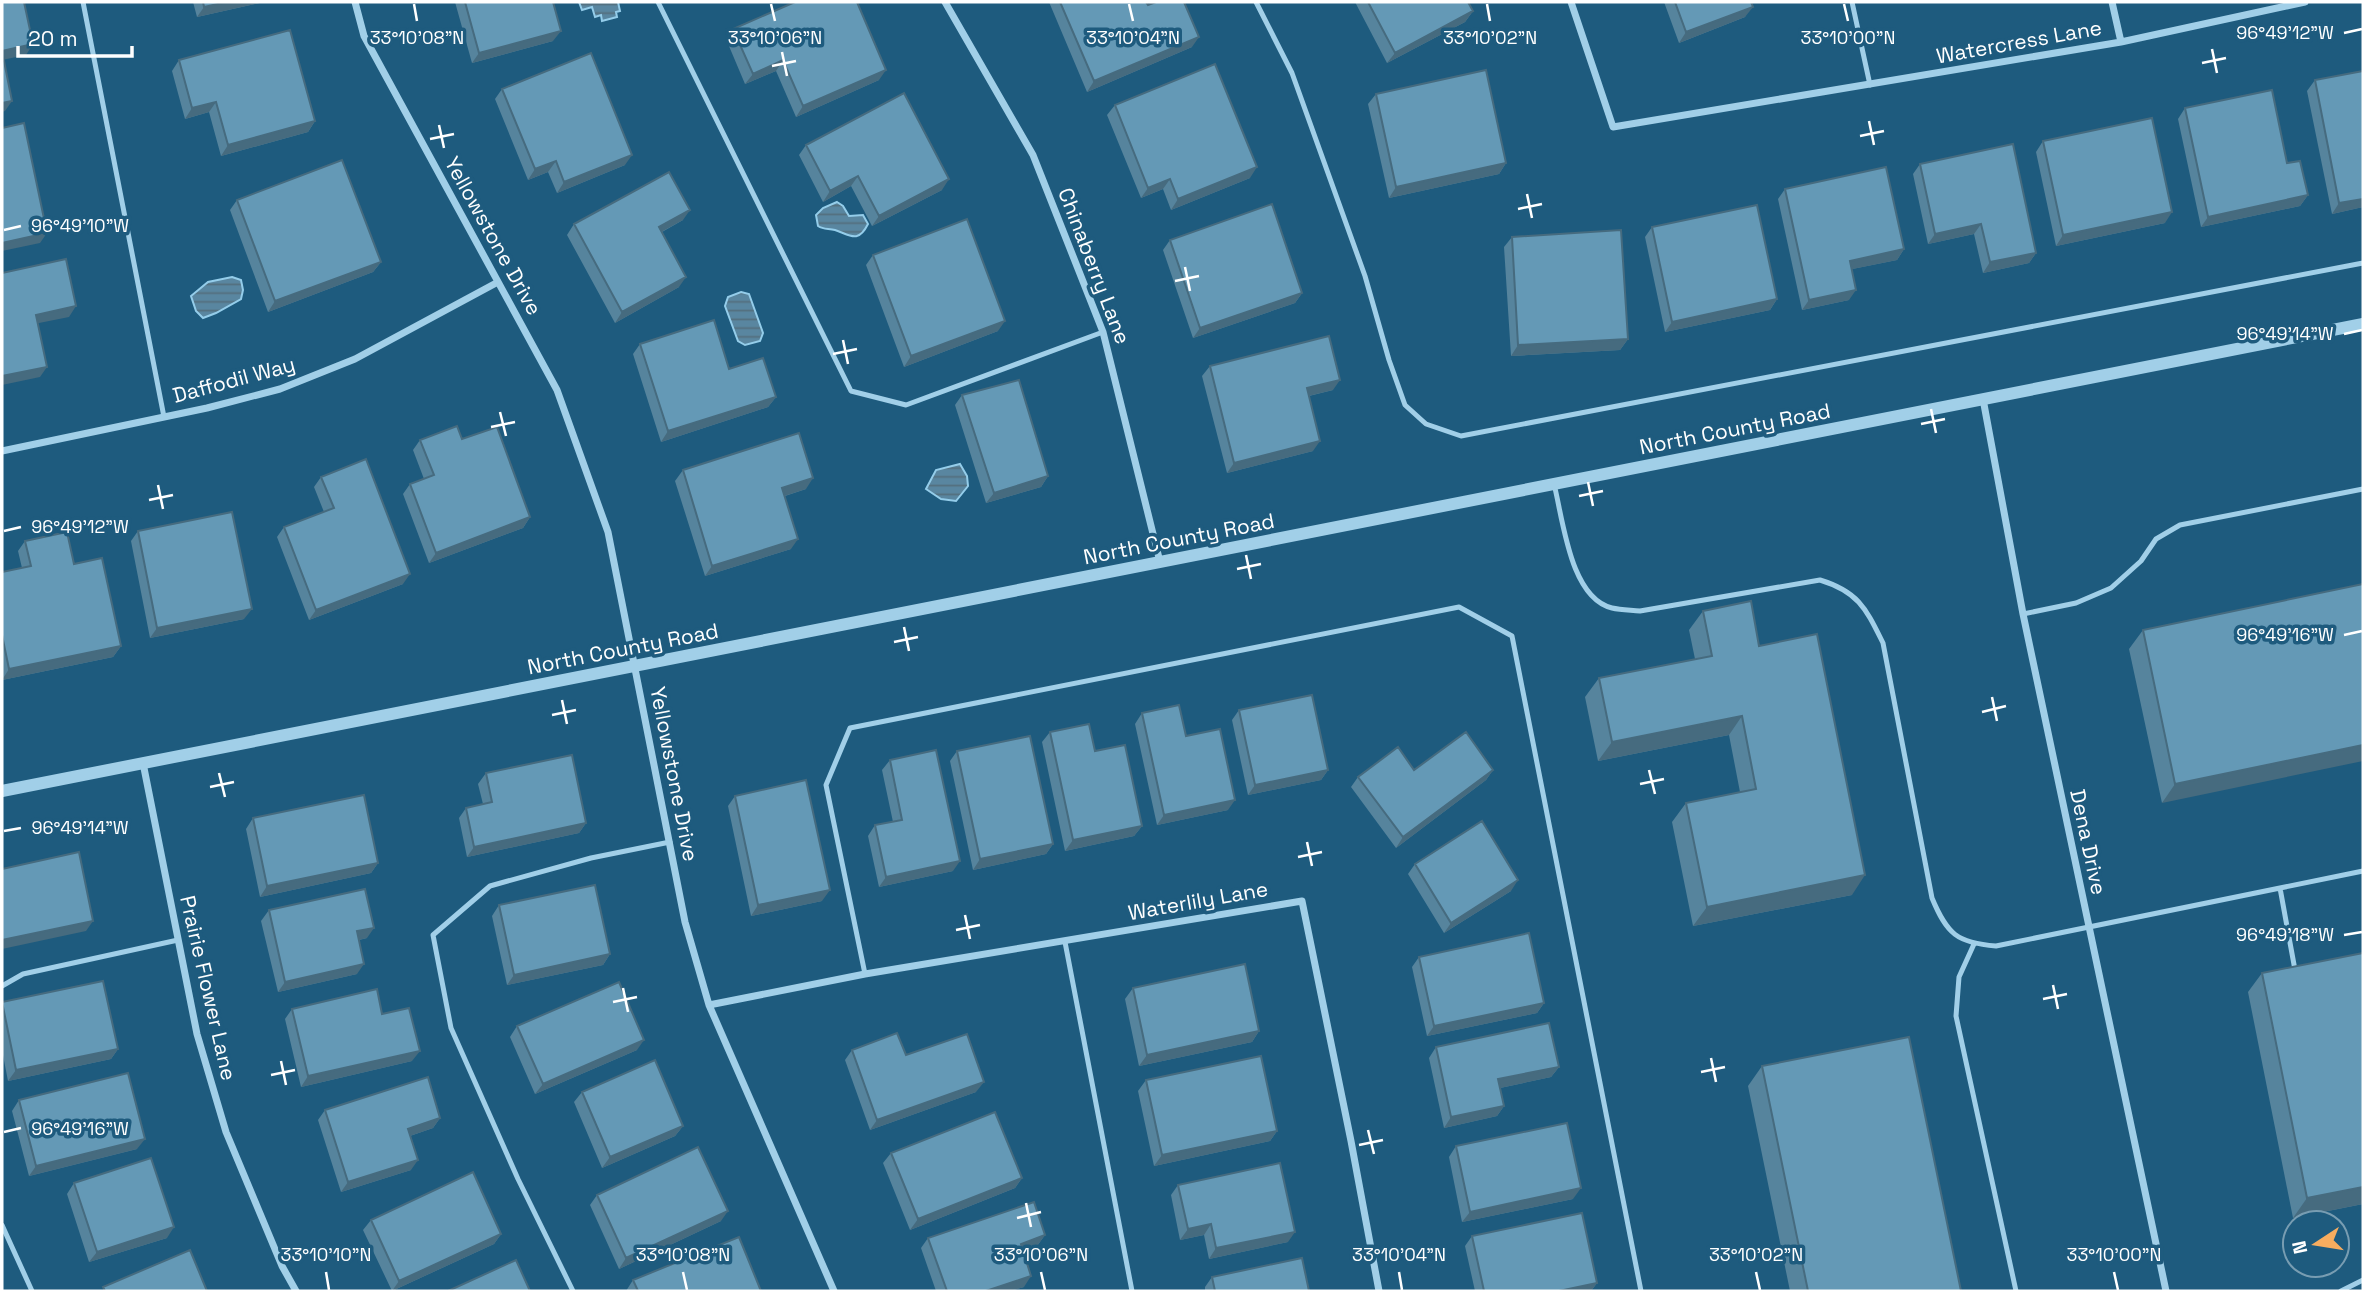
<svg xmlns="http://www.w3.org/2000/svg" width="2365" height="1293" font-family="'Space Grotesk',sans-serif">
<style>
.water{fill:url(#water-rules);stroke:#94cdea;stroke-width:2}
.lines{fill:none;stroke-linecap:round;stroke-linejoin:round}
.service{stroke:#a1cfe8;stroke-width:5}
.minor{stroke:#a1cfe8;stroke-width:7}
.tertiary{stroke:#a1cfe8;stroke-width:12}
.wall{fill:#56849d}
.shaded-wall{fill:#466b7f}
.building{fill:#6499b6;stroke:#466b7f;stroke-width:2}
.ticks{fill:none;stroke:#fff;stroke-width:2.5}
.labels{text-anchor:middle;stroke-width:7;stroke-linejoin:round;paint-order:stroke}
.street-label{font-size:21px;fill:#fff;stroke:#1e5b7e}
.ticks-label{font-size:18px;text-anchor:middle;fill:#fff;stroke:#1e5b7e;stroke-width:7;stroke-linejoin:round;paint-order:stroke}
</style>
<defs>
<pattern id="water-rules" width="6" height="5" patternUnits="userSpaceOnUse" patternTransform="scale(1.75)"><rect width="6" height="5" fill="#5986a0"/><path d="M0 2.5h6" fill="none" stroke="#546f7e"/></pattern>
</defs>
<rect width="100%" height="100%" fill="#1e5b7e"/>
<path class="water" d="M579 2H618L620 11 616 12 617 17 602 21 601 15 595 17 592 7 582 10Z
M837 202 843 206 849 216 863 215 868 224C858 244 850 235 835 230 829 228 824 230 818 226L816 215 823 208Z
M232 277 241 280 243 290 241 299 216 313 203 318 196 311 191 296 208 282Z
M741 292 749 294 763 333 760 341 745 345 738 341 725 306 728 297Z
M960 464 967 476 968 486 956 501 941 499 926 489 936 470Z"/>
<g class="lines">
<path class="service" d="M83 2 164 417
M658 2 851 391 906 405 1103 332
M1256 2 1292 73 1365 276 1389 360 1405 405 1426 424 1461 436 2363 263
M1852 2 1870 85
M1554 484C1563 519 1570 598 1612 608 1621 610 1631 610 1640 611L1820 580C1859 592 1866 609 1883 643L1932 898C1947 934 1957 943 1996 946L2363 871
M2023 614 2076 603 2111 588 2141 561 2156 539 2180 525 2363 489
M2280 888 2295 970
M1065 942 1132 1291
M1974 944 1959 977 1956 1016 2016 1291
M865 974 826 785 850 728 1459 607 1512 636 1641 1291
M2 986 23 974 178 940
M2 1225 32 1291
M573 1291 518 1179 451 1028 433 935 490 886 591 858 670 842
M2341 1291 2363 1280"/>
<path class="minor" d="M355 2 364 36 557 390 608 532 685 922 709 1005 834 1291
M945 2 1033 155 1103 332 1160 562
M1571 2 1613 127 2121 42 2305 2
M2112 2 2121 42
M1983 399 2023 614 2166 1291
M2 451 207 408 280 389 355 359 498 282
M143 763 197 1034 226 1132 282 1266 296 1291
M709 1005 865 974 1302 901 1351 1141 1379 1291"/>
<path class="tertiary" d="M2 791 2363 324"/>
</g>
<path class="wall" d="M193 2H264L197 17Z
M455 2H553V41L472 63Z
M1049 2H1146L1148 5 1192 47 1087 92Z
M1355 2H1468L1473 11 1465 22 1387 63Z
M1664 2H1751L1745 17 1679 43Z
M733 29 879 80 796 117 776 71 745 84 726 39Z
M179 60 315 121 308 132 221 156 209 112 185 119 172 71Z
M2315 80 2363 207 2332 214 2307 91Z
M502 89 625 165 557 193 548 172 528 180 495 99Z
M1376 94 1506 163 1499 174 1389 198 1368 104Z
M1115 105 1250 178 1171 210 1163 189 1141 198 1107 115Z
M2185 108 2287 163 2308 195 2300 206 2201 227 2178 119Z
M2043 141 2165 223 2056 246 2036 152Z
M806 145 942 190 872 226 851 186 823 202 799 155Z
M1920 164 2036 253 2029 263 1983 273 1974 234 1928 244 1913 174Z
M1785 189 1904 249 1897 260 1852 269 1849 300 1802 310 1778 199Z
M237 200 381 262 373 272 268 312 230 210Z
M683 220 662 232 679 287 615 323 567 235 574 224Z
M1652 227 1777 299 1770 310 1665 332 1645 237Z
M1512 237 1628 339 1620 350 1511 356 1504 247Z
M1170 240 1302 293 1295 303 1193 338 1163 250Z
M873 255 998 331 904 367 866 265Z
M640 344 729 369 776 397 768 407 661 442 633 354Z
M1210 366 1333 390 1309 396 1313 451 1227 473 1202 376Z
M962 395 1048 476 1041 487 986 503 955 405Z
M420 440 530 517 523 528 429 563 403 494 410 484 424 479 413 450Z
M683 470 806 489 785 496 791 549 705 576 675 481Z
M321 477 403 584 309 620 277 537 284 527 324 512 314 487Z
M138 531 244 619 150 638 131 541Z
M25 541 74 564 121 646 113 657 2 680V572L22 568 18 551Z
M2363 584 2162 803 2129 649 2143 630Z
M1703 611 1759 646 1852 895 1693 926 1672 822 1686 803 1740 792 1729 735 1598 761 1585 697 1599 678 1695 659 1689 630Z
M1239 710 1328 770 1321 780 1248 795 1232 720Z
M1142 713 1228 810 1157 825 1135 724Z
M1050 732 1142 826 1134 836 1065 851 1042 742Z
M957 751 1053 844 1046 854 973 870 950 761Z
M890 760 953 871 879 887 868 836 875 825 893 822 882 770Z
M1414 770H1493L1486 780 1396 848 1351 787 1358 777Z
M486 773 586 823 579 833 467 857 459 818 466 808 483 804 478 784Z
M735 796 822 901 751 916 728 806Z
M253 818 378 863 371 873 260 897 246 829Z
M1415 864 1511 891 1444 933 1408 874Z
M499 905 610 954 603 965 507 985 492 916Z
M269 910 367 938 359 940 357 974 278 992 261 921Z
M1419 957 1544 1003 1537 1013 1427 1036 1412 967Z
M2262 973 2363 1204 2293 1218 2248 992Z
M1133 988 1259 1031 1252 1042 1139 1066 1125 999Z
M2 1002 118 1049 111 1059 8 1081 2 1050Z
M292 1009 382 1014 412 1061 301 1087 285 1019Z
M517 1026 637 1050 535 1094 510 1037Z
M1436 1047 1559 1067 1551 1077 1500 1088 1504 1106 1497 1116 1444 1128 1429 1058Z
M852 1050 906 1055 976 1092 870 1130 845 1060Z
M1762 1066 1961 1291H1790L1748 1086Z
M1146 1080 1277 1131 1270 1141 1154 1166 1138 1091Z
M582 1092 683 1126 675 1136 602 1168 574 1102Z
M19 1100 137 1149 29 1176 12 1111Z
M325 1110 440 1118 433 1128 410 1136 411 1170 341 1192 318 1120Z
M1456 1146 1573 1199 1462 1222 1449 1157Z
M891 1153 1022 1178 1015 1188 910 1230 883 1163Z
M74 1183 167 1238 89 1262 67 1194Z
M1178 1185 1288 1242 1209 1259 1204 1235 1180 1240 1171 1195Z
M597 1195 721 1221 619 1269 590 1205Z
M371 1220 501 1234 494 1244 392 1291 363 1230Z
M1045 1235 1037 1246 1023 1251 1024 1287 1010 1291H936L921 1248 928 1238Z
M1472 1236 1597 1283 1591 1291H1475L1465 1246Z
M1212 1277 1309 1291H1205V1287Z
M633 1280 761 1291H626Z"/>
<path class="shaded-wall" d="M227 2H264L197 17 204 7Z
M1753 7 1745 17 1679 43 1686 32Z
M1473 11 1465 22 1387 63 1395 53Z
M561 31 553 41 472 63 479 53Z
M1199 37 1192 47 1087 92 1094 81Z
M33 44 26 55 2 60V51Z
M783 60 776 71 745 84 753 74Z
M886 70 879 80 796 117 803 106Z
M12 101 5 111 2 112V103Z
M216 102 209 112 185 119 192 108Z
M315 121 308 132 221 156 228 145Z
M632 155 625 165 557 193 564 182Z
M556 161 548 172 528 180 535 169Z
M1506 163 1499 174 1389 198 1396 187Z
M1257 167 1250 178 1171 210 1178 199Z
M858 176 851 186 823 202 830 191Z
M949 179 942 190 872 226 879 216Z
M1170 179 1163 189 1141 198 1148 188Z
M2308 195 2300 206 2201 227 2208 217Z
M2363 199V207L2332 214 2339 203Z
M690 210 683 220 652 237 659 227Z
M2172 212 2165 223 2056 246 2063 235Z
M1981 224 1974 234 1928 244 1935 234Z
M47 233 40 243 2 251V243Z
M1904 249 1897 260 1843 271 1850 261Z
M2036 253 2029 263 1983 273 1990 262Z
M381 262 373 272 268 312 275 301Z
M686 277 679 287 615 323 622 312Z
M1856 290 1849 300 1802 310 1809 300Z
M1302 293 1295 303 1193 338 1200 328Z
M1777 299 1770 310 1665 332 1672 322Z
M76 306 69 317 29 325 36 315Z
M1005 321 998 331 904 367 911 356Z
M1628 339 1620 350 1511 356 1518 345Z
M47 367 40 377 2 385V376Z
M1340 380 1333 390 1300 398 1307 388Z
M776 397 768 407 661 442 668 431Z
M1320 441 1313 451 1227 473 1234 463Z
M1048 476 1041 487 986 503 994 493Z
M813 478 806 489 775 499 782 488Z
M530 517 523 528 429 563 436 553Z
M798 539 791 549 705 576 712 566Z
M410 574 403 584 309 620 316 610Z
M252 609 244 619 150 638 157 628Z
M121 646 113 657 2 680 9 669Z
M1742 716 1729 735 1598 761 1612 742Z
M2363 745V761L2162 803 2175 784Z
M1328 770 1321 780 1248 795 1255 785Z
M1493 770 1486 780 1396 848 1403 837Z
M1235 800 1228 810 1157 825 1164 815Z
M586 823 579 833 467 857 474 847Z
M1142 826 1134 836 1065 851 1073 840Z
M1053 844 1046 854 973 870 980 859Z
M960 861 953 871 879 887 886 877Z
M378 863 371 873 260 897 267 886Z
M1865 875 1852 895 1693 926 1707 907Z
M1518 880 1511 891 1444 933 1451 923Z
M830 890 822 901 751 916 758 905Z
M93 921 86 931 2 949V940Z
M374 928 367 938 350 942 357 931Z
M610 954 603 965 507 985 514 975Z
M364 964 357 974 278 992 285 982Z
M1544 1003 1537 1013 1427 1036 1434 1026Z
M1259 1031 1252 1042 1139 1066 1147 1055Z
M644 1040 637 1050 535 1094 543 1084Z
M118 1049 111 1059 8 1081 16 1070Z
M420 1051 412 1061 301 1087 308 1076Z
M1559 1067 1551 1077 1491 1090 1498 1079Z
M984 1082 976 1092 870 1130 877 1120Z
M1504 1106 1497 1116 1444 1128 1451 1117Z
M440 1118 433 1128 401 1139 408 1129Z
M683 1126 675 1136 602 1168 610 1157Z
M1277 1131 1270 1141 1154 1166 1162 1155Z
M145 1139 137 1149 29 1176 36 1166Z
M418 1160 411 1170 341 1192 348 1182Z
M1022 1178 1015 1188 910 1230 918 1219Z
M2363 1187V1204L2293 1218 2307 1198Z
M1581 1188 1573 1199 1462 1222 1470 1212Z
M728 1211 721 1221 619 1269 626 1258Z
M1211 1224 1204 1235 1180 1240 1188 1229Z
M174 1227 167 1238 89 1262 97 1252Z
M1295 1232 1288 1242 1209 1259 1216 1248Z
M501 1234 494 1244 392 1291 399 1281Z
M1045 1235 1037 1246 1013 1254 1021 1244Z
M1031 1276 1024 1287 1010 1291H986Z
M1597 1283 1591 1291H1559Z"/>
<path class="building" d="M2 2H24L33 44 2 51Z
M203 2H227L204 7Z
M465 2H553L561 31 479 53Z
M795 2H857L886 70 803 106 783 60 753 74 733 29Z
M1060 2H1146L1148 5 1156 2H1184L1199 37 1094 81Z
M1368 2H1468L1473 11 1395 53Z
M1675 2H1751L1753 7 1686 32Z
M290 30 315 121 228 145 216 102 192 108 179 60Z
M2 51 12 101 2 103Z
M591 53 632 155 564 182 556 161 535 169 502 89Z
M1215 64 1257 167 1178 199 1170 179 1148 188 1115 105Z
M1486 70 1506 163 1396 187 1376 94Z
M2363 71V199L2339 203 2315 80Z
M2272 90 2287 163 2300 161 2308 195 2208 217 2185 108Z
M904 93 949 179 879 216 858 176 830 191 806 145Z
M2152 118 2172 212 2063 235 2043 141Z
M24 123 47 233 2 243V128Z
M2013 144 2036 253 1990 262 1981 224 1935 234 1920 164Z
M342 160 381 262 275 301 237 200Z
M1886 167 1904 249 1850 261 1856 290 1809 300 1785 189Z
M669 172 690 210 659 227 686 277 622 312 574 224Z
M1272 204 1302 293 1200 328 1170 240Z
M1757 205 1777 299 1672 322 1652 227Z
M967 219 1005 321 911 356 873 255Z
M1621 230 1628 339 1518 345 1512 237Z
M66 259 76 306 36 315 47 367 2 376V273Z
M714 320 729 369 763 358 776 397 668 431 640 344Z
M1329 336 1340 380 1307 388 1320 441 1234 463 1210 366Z
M1019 380 1048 476 994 493 962 395Z
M457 426 462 439 497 427 530 517 436 553 410 484 434 475 420 440Z
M799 433 813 478 782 488 798 539 712 566 683 470Z
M366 459 410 574 316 610 284 527 334 508 321 477Z
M232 512 252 609 157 628 138 531Z
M67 532 74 564 102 558 121 646 9 669 2 635V572L31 566 25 541Z
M2363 584V745L2175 784 2143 630Z
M1751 601 1759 646 1817 634 1865 875 1707 907 1686 803 1756 789 1742 716 1612 742 1599 678 1712 656 1703 611Z
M1312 695 1328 770 1255 785 1239 710Z
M1179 705 1186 736 1220 729 1235 800 1164 815 1142 713Z
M1089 724 1095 751 1125 745 1142 826 1073 840 1050 732Z
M1466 732 1493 770 1403 837 1358 777 1398 747 1414 770Z
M1030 736 1053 844 980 859 957 751Z
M936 750 960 861 886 877 875 825 902 820 890 760Z
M572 755 586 823 474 847 466 808 492 802 486 773Z
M806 780 830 890 758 905 735 796Z
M364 795 378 863 267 886 253 818Z
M1482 821 1518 880 1451 923 1415 864Z
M79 852 93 921 2 940V869Z
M595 885 610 954 514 975 499 905Z
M365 889 374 928 357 931 364 964 285 982 269 910Z
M1529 933 1544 1003 1434 1026 1419 957Z
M2363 953V1187L2307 1198 2262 973Z
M1245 964 1259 1031 1147 1055 1133 988Z
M103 981 118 1049 16 1070 2 1002Z
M619 982 644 1040 543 1084 517 1026Z
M377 989 382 1014 409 1008 420 1051 308 1076 292 1009Z
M1549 1023 1559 1067 1498 1079 1504 1106 1451 1117 1436 1047Z
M897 1033 906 1055 967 1034 984 1082 877 1120 852 1050Z
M1909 1037 1961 1291H1808L1762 1066Z
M1261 1056 1277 1131 1162 1155 1146 1080Z
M655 1060 683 1126 610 1157 582 1092Z
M128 1073 145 1139 36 1166 19 1100Z
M428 1077 440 1118 408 1129 418 1160 348 1182 325 1110Z
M995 1112 1022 1178 918 1219 891 1153Z
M1567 1123 1581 1188 1470 1212 1456 1146Z
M698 1147 728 1211 626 1258 597 1195Z
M151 1158 174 1227 97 1252 74 1183Z
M1280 1163 1295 1232 1216 1248 1211 1224 1188 1229 1178 1185Z
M473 1172 501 1234 399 1281 371 1220Z
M1034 1202 1045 1235 1021 1244 1031 1276 986 1291H947L928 1238Z
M1582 1213 1597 1283 1559 1291H1484L1472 1236Z
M739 1237 761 1291H638L633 1280Z
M190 1250 207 1291H105L103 1287Z
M1302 1258 1309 1291H1215L1212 1277Z
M516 1260 530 1291H448Z"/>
<path class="ticks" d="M414 4 417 21M771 4 775 21M1129 4 1133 21M1487 4 1490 21M1844 4 1848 21M2344 33 2362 29M2212 49 2217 73M782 52 787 76M2202 63 2226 58M772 66 796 61M1869 121 1874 145M439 125 444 148M1860 136 1884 131M430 139 454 134M1527 194 1532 218M1518 209 1542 204M4 230 21 226M1185 267 1190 291M1175 281 1199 276M2344 334 2362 330M843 340 848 364M833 354 857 349M1931 409 1936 433M500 412 506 436M1921 424 1945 419M491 427 515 422M1588 482 1593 506M158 485 163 509M1579 496 1603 491M149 500 173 495M4 531 21 527M1246 555 1251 579M1237 569 1261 564M904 627 909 651M2344 635 2362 631M894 642 918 637M1992 697 1997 721M562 700 567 724M1982 712 2006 706M552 715 576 710M1649 770 1655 794M219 773 225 797M1640 784 1664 779M210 787 234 782M4 831 21 828M1307 842 1312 866M1298 857 1322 852M965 915 970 939M956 930 980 925M2344 935 2362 932M2053 985 2058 1009M623 988 628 1012M2043 999 2067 994M613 1002 637 997M1711 1058 1716 1082M281 1061 286 1085M1701 1072 1725 1067M271 1075 295 1070M1368 1130 1374 1154M4 1132 21 1128M1359 1145 1383 1140M1026 1203 1031 1227M1017 1218 1041 1212M326 1272 329 1290M683 1272 687 1290M1041 1272 1045 1290M1399 1272 1402 1290M1756 1272 1760 1290M2114 1272 2118 1290"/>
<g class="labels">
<g class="street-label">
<text transform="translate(2019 42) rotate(-10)" y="7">Watercress Lane</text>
<text transform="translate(493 236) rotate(61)" y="7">Yellowstone Drive</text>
<text transform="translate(1094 266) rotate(69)" y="7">Chinaberry Lane</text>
<text transform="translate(234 380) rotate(-15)" y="7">Daffodil Way</text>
<text transform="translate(1735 429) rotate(-11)" y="7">North County Road</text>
<text transform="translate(1179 539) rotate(-11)" y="7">North County Road</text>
<text transform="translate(623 649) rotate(-11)" y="7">North County Road</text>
<text transform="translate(674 774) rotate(79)" y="7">Yellowstone Drive</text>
<text transform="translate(2088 842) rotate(78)" y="7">Dena Drive</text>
<text transform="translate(1198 901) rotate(-10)" y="7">Waterlily Lane</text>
<text transform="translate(208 988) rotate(77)" y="7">Prairie Flower Lane</text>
</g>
</g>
<g class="ticks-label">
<text x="2285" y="39">96°49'12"W</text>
<text x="417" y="44">33°10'08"N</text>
<text x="775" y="44">33°10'06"N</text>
<text x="1133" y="44">33°10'04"N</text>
<text x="1490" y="44">33°10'02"N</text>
<text x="1848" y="44">33°10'00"N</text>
<text x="80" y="232">96°49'10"W</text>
<text x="2285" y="340">96°49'14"W</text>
<text x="80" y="533">96°49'12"W</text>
<text x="2285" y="641">96°49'16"W</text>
<text x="80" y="834">96°49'14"W</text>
<text x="2285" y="941">96°49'18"W</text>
<text x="80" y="1135">96°49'16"W</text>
<text x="326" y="1261">33°10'10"N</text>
<text x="683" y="1261">33°10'08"N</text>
<text x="1041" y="1261">33°10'06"N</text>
<text x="1399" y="1261">33°10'04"N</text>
<text x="1756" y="1261">33°10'02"N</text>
<text x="2114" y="1261">33°10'00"N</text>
</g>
<rect width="2365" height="1293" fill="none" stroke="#ffffff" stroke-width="7"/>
<g transform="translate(2316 1244) rotate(258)"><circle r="33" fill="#1e5b7e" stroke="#789db2" stroke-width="2"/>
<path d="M0-5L12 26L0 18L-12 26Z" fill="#f7ad5f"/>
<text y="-10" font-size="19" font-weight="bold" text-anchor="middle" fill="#ffffff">N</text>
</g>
<path d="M18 46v10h114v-10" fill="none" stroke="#ffffff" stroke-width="3.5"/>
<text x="28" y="46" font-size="21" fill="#ffffff" stroke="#1e5b7e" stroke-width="5" paint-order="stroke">20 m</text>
</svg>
